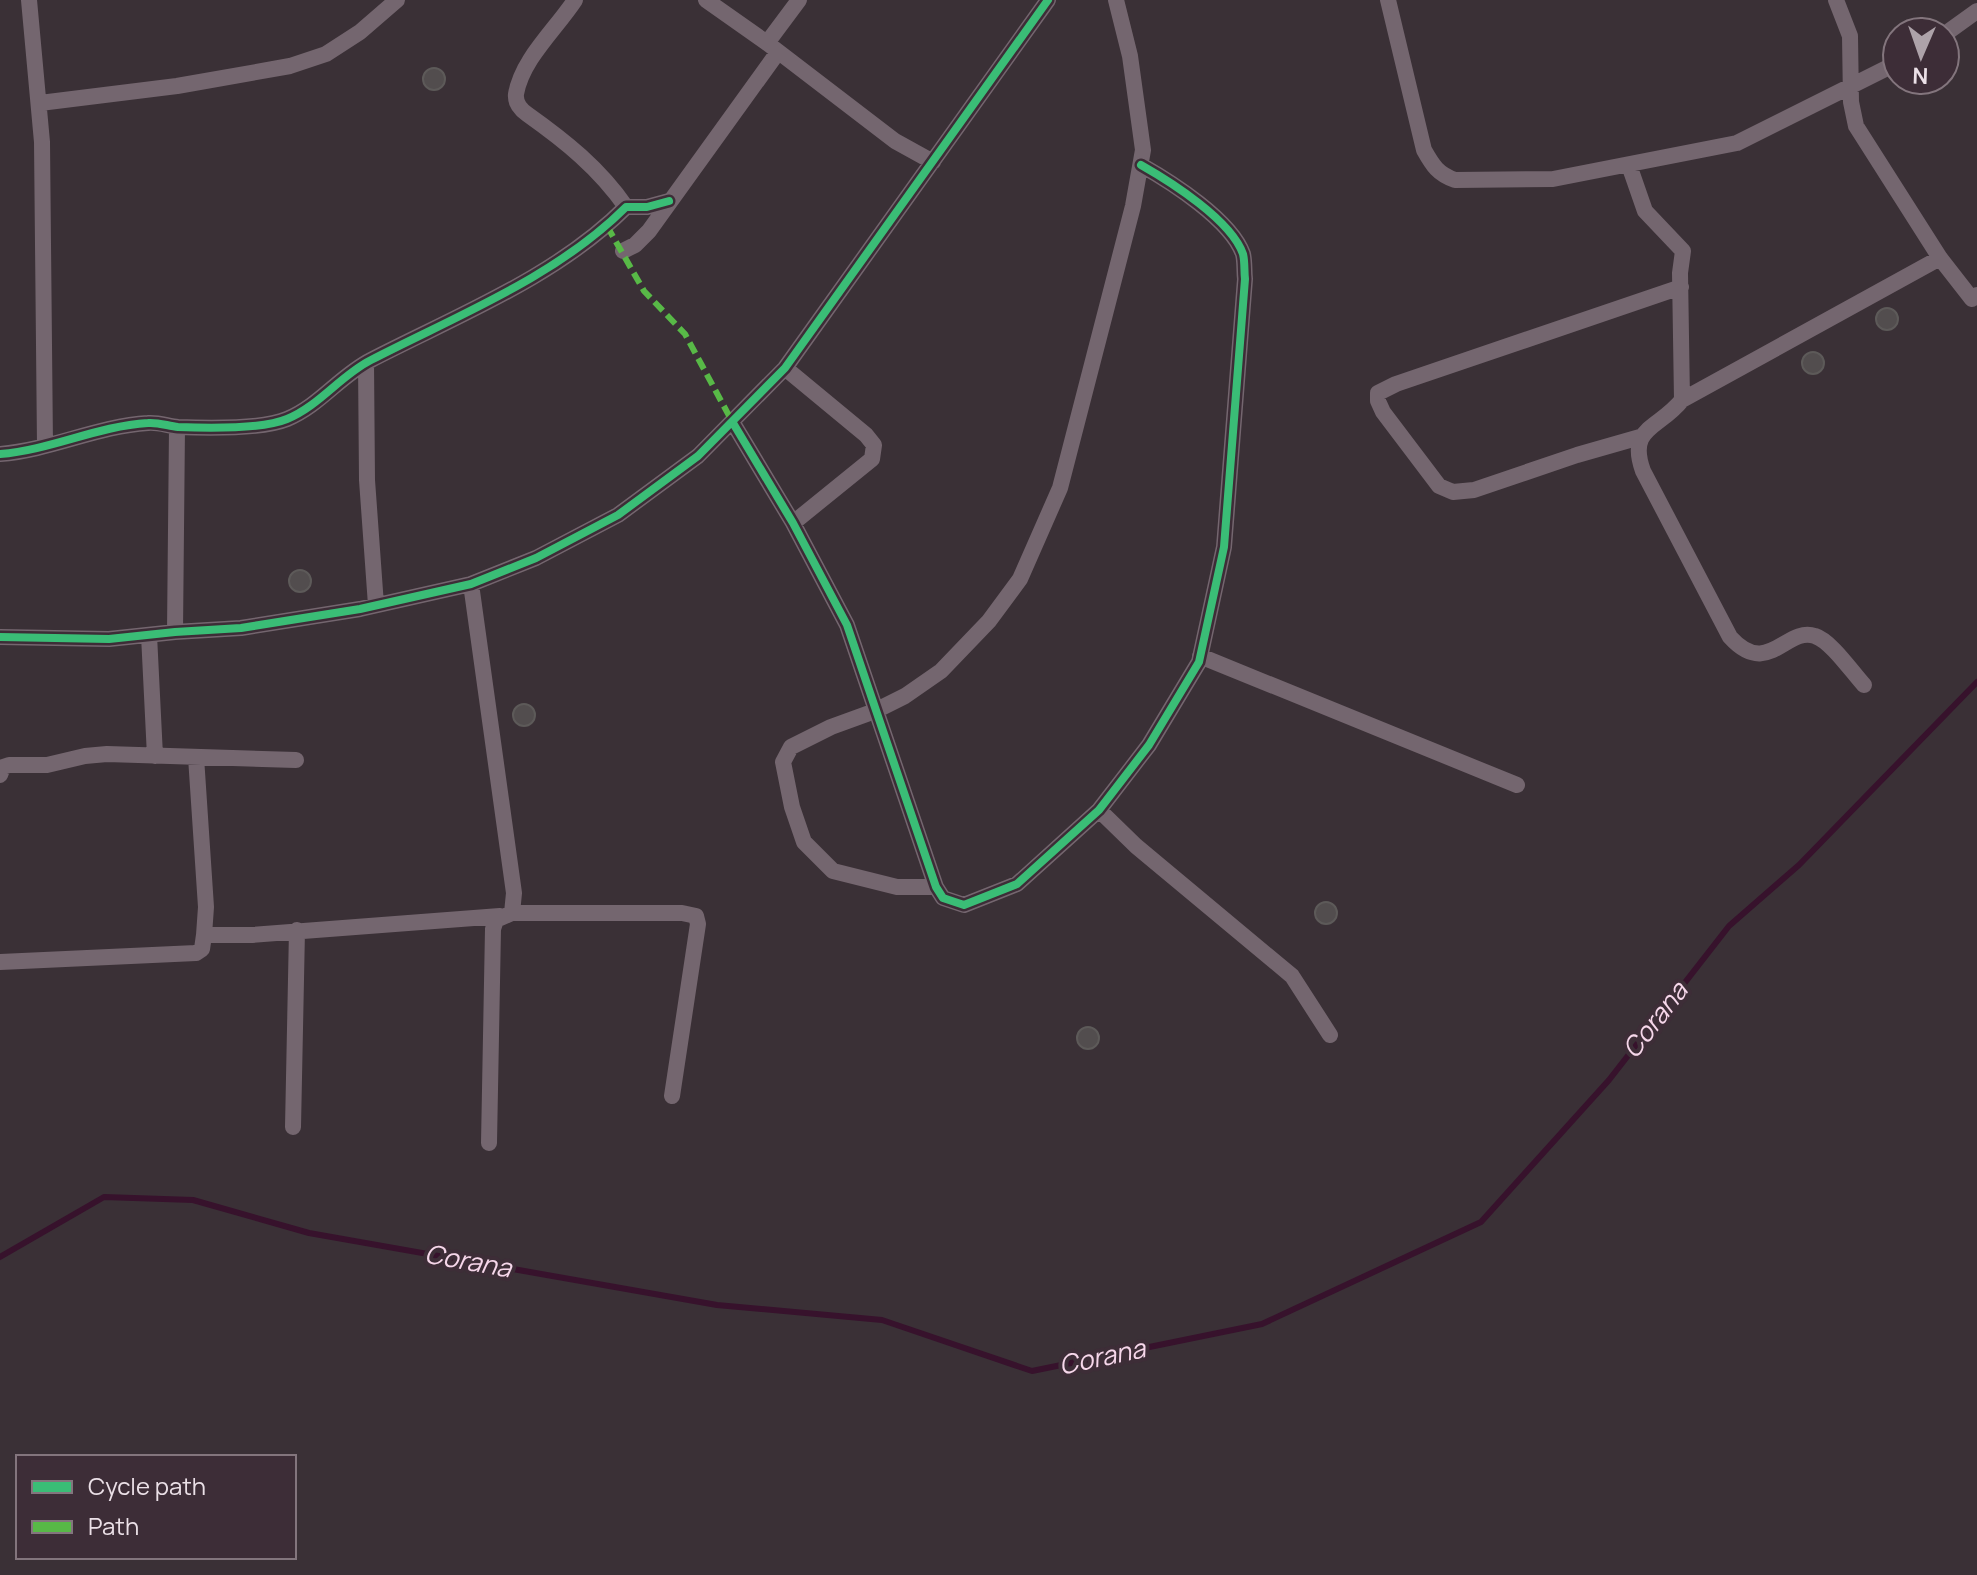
<svg xmlns="http://www.w3.org/2000/svg" width="1977" height="1575" font-family="Manrope,sans-serif">
<style>
.lines{fill:none;stroke-linecap:round;stroke-linejoin:round}
.stream{stroke:#37122c;stroke-width:6}
.building{fill:#524d4e;stroke:#5d5a59;stroke-width:2}
.street{stroke:#74666f;stroke-width:16}
.quiet{stroke:#58b947;stroke-width:6;stroke-dasharray:12 6;stroke-linecap:butt}
.cycleway-casing{stroke:#3d2d37;stroke-width:13}
.cycleway{stroke:#3abd76;stroke-width:8}
.labels{text-anchor:middle;stroke-width:8;stroke-linejoin:round;paint-order:stroke}
.water-label{font-size:26px;font-style:italic;fill:#f6d7ea;stroke:#3d2d37}
</style>
<rect width="100%" height="100%" fill="#3a3036"/>
<g class="lines">
<path class="stream" d="M0 1257 104 1197 193 1200 309 1233 717 1305 882 1320 1032 1371 1262 1324 1481 1222 1609 1080 1729 926 1799 865 1977 682"/>
</g>
<path class="building" d="M423 79a11 11 0 1 1 22 0a11 11 0 1 1-22 0Z
M1876 319a11 11 0 1 1 22 0a11 11 0 1 1-22 0Z
M1802 363a11 11 0 1 1 22 0a11 11 0 1 1-22 0Z
M289 581a11 11 0 1 1 22 0a11 11 0 1 1-22 0Z
M513 715a11 11 0 1 1 22 0a11 11 0 1 1-22 0Z
M1315 913a11 11 0 1 1 22 0a11 11 0 1 1-22 0Z
M1077 1038a11 11 0 1 1 22 0a11 11 0 1 1-22 0Z"/>
<g class="lines">
<path class="street" d="M29 0 42 142 45 446
M575 0C556 29 522 59 516 94 515 103 520 109 527 114 565 141 599 168 626 207
M706 0 767 43 895 141 933 162
M1388 0 1424 150C1433 166 1438 174 1455 180L1553 179 1737 143 1897 63
M1836 0 1850 36 1851 102 1856 126 1940 258 1972 299 1977 295
M1945 34 1977 11
M767 43 799 0
M40 103 177 86 290 66 326 54 360 32 397 0
M1629 165 1645 211 1683 251 1680 273 1682 400C1659 429 1627 427 1643 471L1730 637C1768 679 1786 626 1815 636 1831 641 1852 672 1864 685
M623 251 635 245 649 231 778 52
M366 363 367 480 376 605
M785 368 866 435 874 445 872 459 793 523
M1682 400 1940 258
M733 423 793 523 847 625 936 887 943 898 964 905 1017 884 1099 810 1149 745 1199 662 1224 547 1245 279C1244 271 1245 262 1243 254 1231 220 1171 182 1141 165
M1640 437 1577 455 1474 490 1453 492 1439 486 1383 412 1378 401V393L1396 384 1681 287
M0 454C51 450 97 426 148 423 158 422 168 426 178 427 205 428 263 429 287 419 319 406 341 375 371 360 458 315 556 277 626 207H647L669 201
M471 584 514 893 512 913 496 920 493 929 489 1143
M175 632 177 427
M149 635 155 756
M0 637 109 639 175 632 241 628 360 609 471 584 536 558 618 515 698 456 785 368 1048 0
M1200 656 1517 785
M196 757 206 907 204 935H252L500 916
M0 775 3 767 9 765H47L85 756 107 754 296 760
M1099 810 1136 846 1292 976 1330 1035
M936 887H897L833 871 804 842 792 807 783 762 791 747 831 727 875 711 905 696 941 671 989 621 1020 579 1060 488 1133 206 1143 150 1130 56 1116 0
M512 913H682L696 916 698 924 672 1096
M0 962 196 953 202 949 204 935
M293 1127 297 930"/>
<path class="quiet" d="M607 226 644 291 685 334 733 423"/>
<defs>
<path id="cycleway" d="M733 423 793 523 847 625 936 887 943 898 964 905 1017 884 1099 810 1149 745 1199 662 1224 547 1245 279C1244 271 1245 262 1243 254 1231 220 1171 182 1141 165
M0 454C51 450 97 426 148 423 158 422 168 426 178 427 205 428 263 429 287 419 319 406 341 375 371 360 458 315 556 277 626 207H647L669 201
M0 637 109 639 175 632 241 628 360 609 471 584 536 558 618 515 698 456 785 368 1048 0"/>
</defs>
<use href="#cycleway" class="cycleway-casing"/>
<use href="#cycleway" class="cycleway"/>
</g>
<g class="labels">
<g class="water-label">
<text transform="translate(1655 1020) rotate(-52)" y="9">Corana</text>
<text transform="translate(468 1261) rotate(10)" y="9">Corana</text>
<text transform="translate(1102 1357) rotate(-12)" y="9">Corana</text>
</g>
</g>
<rect x="16" y="1455" width="280" height="104" fill="#3d2d37" stroke="#83757d" stroke-width="2"/>
<rect x="32" y="1481" width="40" height="12" fill="#3abd76" stroke="#83757d" stroke-width="2"/>
<text x="88" y="1495" font-size="24" fill="#ebe0e7">Cycle path</text>
<rect x="32" y="1521" width="40" height="12" fill="#58b947" stroke="#83757d" stroke-width="2"/>
<text x="88" y="1535" font-size="24" fill="#ebe0e7">Path</text>
<g transform="translate(1921 56) rotate(182)"><circle r="38" fill="#3d2d37" stroke="#83757d" stroke-width="2"/>
<path d="M0-6L14 30L0 20L-14 30Z" fill="#ada2a9"/>
<text y="-12" font-size="22" font-weight="bold" text-anchor="middle" fill="#ebe0e7">N</text>
</g>
</svg>
